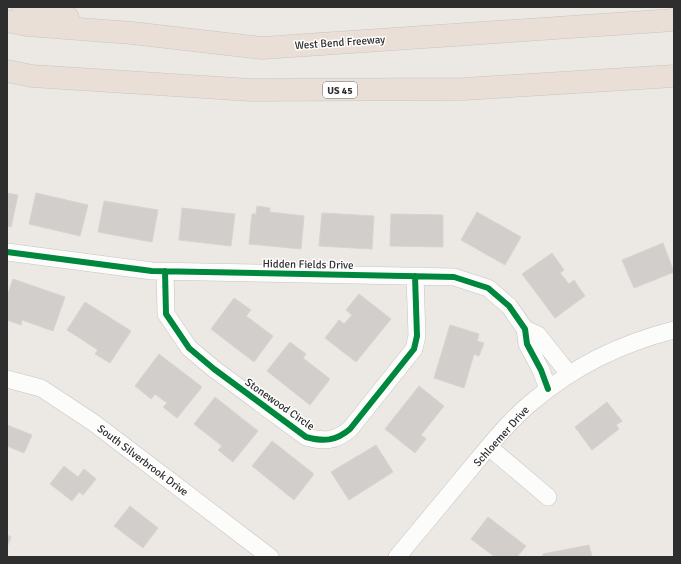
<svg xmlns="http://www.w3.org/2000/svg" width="681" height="564" font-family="Signika,sans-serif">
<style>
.building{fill:#d1cecb;stroke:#d7d4d0}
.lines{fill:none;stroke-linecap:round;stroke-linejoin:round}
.minor-casing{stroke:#c5c4c5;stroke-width:18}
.highway-casing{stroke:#c6c5c4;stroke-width:23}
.minor{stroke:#fcfcfb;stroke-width:17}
.highway{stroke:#eadfd6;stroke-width:22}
.cycleway-casing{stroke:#fff;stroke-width:8}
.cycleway{stroke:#00873e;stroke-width:6}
.labels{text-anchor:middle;stroke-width:3;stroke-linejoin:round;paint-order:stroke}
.shield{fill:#fff;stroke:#6d6d6d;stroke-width:1}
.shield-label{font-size:10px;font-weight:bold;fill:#2e2e2e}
.street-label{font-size:11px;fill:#2e2e2e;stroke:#fff}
</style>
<rect width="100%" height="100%" fill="#ece8e4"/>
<path class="building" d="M7 193 18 195 11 227 7 226Z
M36 193 88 205 80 236 29 224Z
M104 201 158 210 152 242 98 232Z
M257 206 270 208V212L304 216 301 249 249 244 252 214H256Z
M182 208 235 214 231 246 179 240Z
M477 212 521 237 505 265 461 240Z
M322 213 374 216 372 249 319 246Z
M391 214 443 215V247L390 246Z
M663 243 674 272 634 288 622 260Z
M552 253 564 270 560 273 569 284 574 280 585 296 555 318 522 274Z
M13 279 65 297 53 331 22 320 21 325 7 320V296Z
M359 294 391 319 356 362 325 338 339 320 344 324 352 315 346 310Z
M234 298 251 310 246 316 273 336 254 362 211 329Z
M85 302 131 331 110 363 95 354 98 350 67 330Z
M450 325 479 334 477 341 484 343 479 356 474 354 464 388 434 378Z
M290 342 306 354 303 358 330 379 310 405 267 371Z
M159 354 202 387 177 418 163 407 167 403 155 394 151 399 135 386Z
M419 386 444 406 421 435 426 439 415 453 385 429Z
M215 397 258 431 233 462 218 450 222 446 194 424Z
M607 402 622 421 616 425 619 429 592 450 575 427Z
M7 425 32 435 24 453 7 446Z
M272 441 314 474 294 500 252 466Z
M376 445 393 472 349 500 331 472Z
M64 466 78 477 84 469 96 479 83 495 79 492 72 501 50 484Z
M130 506 158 528 143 548 114 526Z
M488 517 526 546 517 557H495L471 539Z
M7 535 11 537 7 547Z
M589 545 592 557H543V554Z"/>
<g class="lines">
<defs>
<path id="minor" d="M7 252 152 271 454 277 488 288 509 306 525 329 527 344 541 370 548 389
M165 271 166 314 189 348 214 369 306 437C324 442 336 441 350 429L414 349 417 336 415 276
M525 329 538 335 569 374
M7 379 41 388 94 423 270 557
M489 447 548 497
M397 557C422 527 446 498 471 468 490 445 509 421 532 402 573 367 622 343 674 330"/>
<path id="highway" d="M23 7 68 18
M7 21 27 25 132 33 262 48 674 20
M7 71 32 76 251 90 463 89 674 76"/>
</defs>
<use href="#minor" class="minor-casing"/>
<use href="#highway" class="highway-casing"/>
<use href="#minor" class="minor"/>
<use href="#highway" class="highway"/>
<defs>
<path id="cycleway" d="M7 252 152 271 454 277 488 288 509 306 525 329 527 344 541 370 548 389
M165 271 166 314 189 348 214 369 306 437C324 442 336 441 350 429L414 349 417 336 415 276"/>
</defs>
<use href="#cycleway" class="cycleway-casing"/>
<use href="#cycleway" class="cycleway"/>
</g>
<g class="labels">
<rect class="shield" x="323" y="82" width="34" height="16" rx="3"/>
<g class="shield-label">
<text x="340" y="94">US 45</text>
</g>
<g class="street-label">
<text transform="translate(340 42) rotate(-4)" y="4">West Bend Freeway</text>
<text transform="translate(308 264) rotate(1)" y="4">Hidden Fields Drive</text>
<text transform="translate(280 404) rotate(35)" y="4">Stonewood Circle</text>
<text transform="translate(501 436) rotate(-48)" y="4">Schloemer Drive</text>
<text transform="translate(143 460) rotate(37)" y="4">South Silverbrook Drive</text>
</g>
</g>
<rect width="681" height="564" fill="none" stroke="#2e2e2e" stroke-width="16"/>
</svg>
